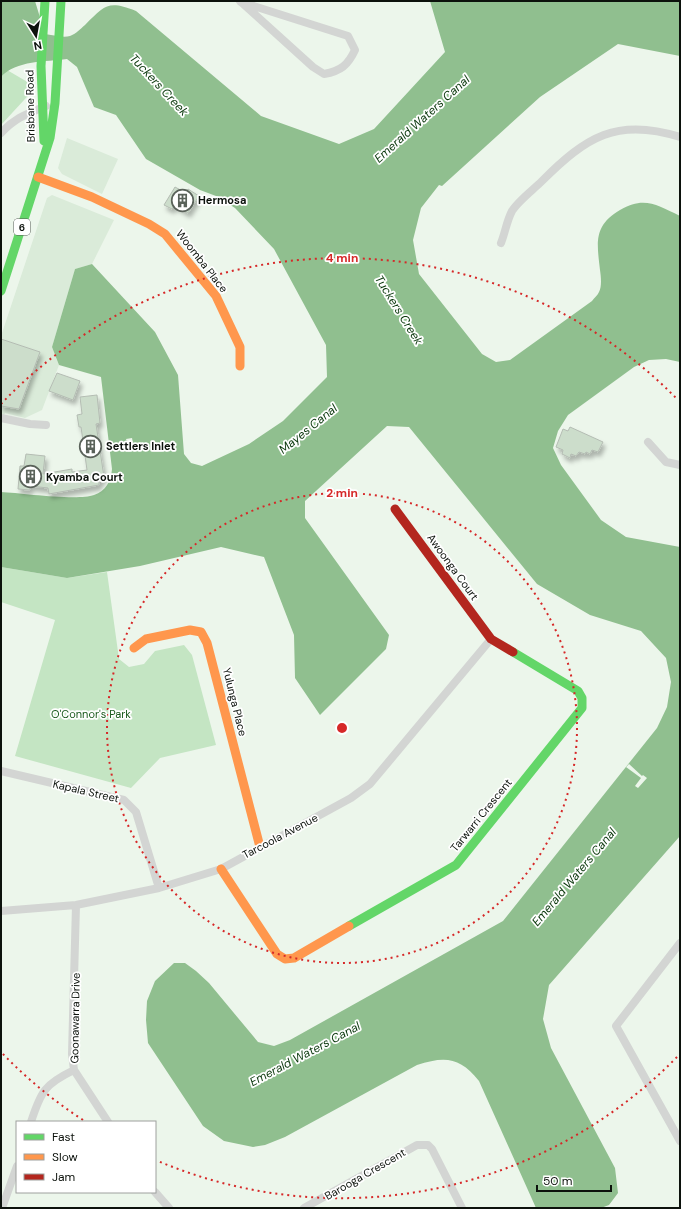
<svg xmlns="http://www.w3.org/2000/svg" width="681" height="1209" font-family="'DM Sans',sans-serif">
<style>
.built{fill:#daebd9}
.green{fill:#c4e5c3}
.water{fill:#90bf8f}
.pier{fill:#ecf6eb}
.building{fill:#ccddcb;stroke:#b4bcb3;filter:url(#shadow)}
.lines{fill:none;stroke-linecap:round;stroke-linejoin:round}
.street{stroke:#d3d5d3;stroke-width:8}
.fast{stroke:#63d668;stroke-width:9}
.slow{stroke:#ff974d;stroke-width:9}
.jam{stroke:#b3261e;stroke-width:9}
.ring{fill:none;stroke:#d62828;stroke-width:2;stroke-dasharray:2 4}
.labels{text-anchor:middle;stroke-width:3.5;stroke-linejoin:round;paint-order:stroke}
.shield{fill:#fff;stroke:#555955;stroke-width:1}
.shield-label{font-size:10px;font-weight:bold;fill:#0c120c}
.street-label{font-size:11px;fill:#0c120c;stroke:#fff}
.poi-label{font-size:11px;font-weight:bold;fill:#0c120c;stroke:#fff;text-anchor:start}
.park-label{font-size:11px;fill:#18591a;stroke:#fff}
.water-label{font-size:12px;font-style:italic;fill:#09370b;stroke:#fff}
.centre{fill:#d62828;stroke:#fff;stroke-width:2}
.ring-label{font-size:12px;text-anchor:middle;font-weight:bold;fill:#d62828;stroke:#fff;stroke-width:3.5;stroke-linejoin:round;paint-order:stroke}
</style>
<defs>
<filter id="shadow"><feDropShadow dx="2.5" dy="4.5" stdDeviation="2" flood-color="#0004"/></filter>
</defs>
<rect width="100%" height="100%" fill="#ecf6eb"/>
<path class="built" d="M67 138 118 159 102 194 62 174 58 168Z
M52 195 114 220 92 264 75 269 52 347 59 365 42 410 25 418 5 413 1 423V336L47 198Z"/>
<path class="green" d="M7 70 36 87 1 125V77Z
M1 567 67 578 107 572 119 659 129 667 144 664 155 651 184 645 192 655 216 745 160 758 131 788 15 756 55 620 1 602Z"/>
<path class="water" d="M1 1H35L45 34C52 35 63 38 70 36 76 34 80 29 85 25 105 5 108 0 136 11L261 116 339 144 374 129 445 52 430 1H680V56L618 44 540 97 442 186 439 185 421 208 413 240 419 274 482 354 496 362 510 360 592 301C594 298 598 295 599 292 602 286 601 277 600 270 597 243 593 226 620 210 644 196 657 205 680 216V362L666 359 649 360 634 367 568 415 558 431 553 448 561 465 601 520 626 537 680 547V836L549 985 543 1019 551 1048 615 1168 618 1193 609 1205 601 1208H536L479 1081C460 1057 445 1056 417 1065L285 1137 265 1145 253 1147 224 1141 203 1126 148 1043 146 1020 147 1001 155 981 174 963H185L196 971 209 983 258 1042 274 1046 290 1040 503 921 657 728 667 707 671 682 666 658 641 631 590 615 537 584 409 427 387 426 305 501V518L389 635 386 649 320 715 295 678 294 635 264 557 221 547 140 566 67 578 1 567V492C21 493 77 501 94 495 106 491 111 481 112 469L101 377 59 365 52 347 75 269 92 264 155 332 178 375 184 454 191 463 202 466 249 444 283 421 327 377 326 345 274 249 235 208 216 196 200 190 146 159 116 115 94 107 77 67 67 59C46 62 16 60 1 77Z"/>
<path class="pier" d="M132 438 134 449H128L127 446 108 448V445L127 442 126 439Z
M629 764 642 776 643 775 647 778 638 788 635 786 641 778 626 767Z"/>
<path class="building" d="M175 187 186 193 188 189 199 196 188 213 178 207 174 206 172 209 164 205Z
M1 339 40 352 19 409 1 406Z
M57 373 80 381 73 400 49 391Z
M97 395 100 423 96 424 104 477H102V481H99V485L49 494 48 488 30 486V490L18 489 20 466H24L26 454 45 456 43 474 72 469V472L87 470 81 427H79L77 415 82 414 80 397Z
M570 427 603 442 598 452 592 450 590 454 586 452 585 454 579 452 576 456 571 454 570 458 562 454 563 450 556 447 563 429 568 431Z"/>
<g class="lines">
<path class="street" d="M240 1 313 67 324 74C341 71 348 65 355 50L348 36 241 2
M1 133C16 117 27 114 46 106
M501 243C505 233 507 220 512 211 518 201 534 189 542 181 586 137 617 117 680 137
M1 418 30 424 46 425
M648 442 666 462 680 465
M1 771 124 800 136 812 159 888
M76 905 72 1054 74 1070 108 1122
M1 911 76 905 159 888 221 869 351 798 370 784 491 639
M680 943 616 1026 680 1141
M31 1122C41 1091 45 1084 74 1070
M155 1192 169 1208
M2 1208 17 1166
M304 1208 417 1145H428L432 1149 462 1208"/>
<path class="fast" d="M44 141 41 66 45 1
M1 291 50 138 55 103 61 1
M349 926 456 865 582 708V698L578 691 513 652"/>
<path class="slow" d="M38 177 92 197 149 224 165 234 216 296 240 347V366
M134 648 146 639 190 630 201 632 207 643 260 847
M221 869 277 954 285 959 294 958 349 926"/>
<path class="jam" d="M395 509 491 639 513 652"/>
</g>
<g class="ring">
<circle cx="342" cy="728" r="235"/>
<path d="M677 1057A470 470 0 0 1 158 1161M83 1120A470 470 0 0 1 1 1052M1 404A470 470 0 0 1 677 399"/>
</g>
<defs>
<symbol id="building-ring" viewBox="-11 -11 22 22"><circle r="9.5" fill="#fff" stroke="#5a625a" stroke-width="1.5"/><path d="M-4-6H4V6H1V3H-1V6H-4ZM-2.5-4.3h1.7v1.8h-1.7ZM.8-4.3h1.7v1.8H.8ZM-2.5-1h1.7V.8h-1.7ZM.8-1h1.7V.8H.8Z" fill="#5a625a"/></symbol>
</defs>
<g fill-rule="evenodd">
<use href="#building-ring" x="170" y="188" width="25" height="25"/>
<use href="#building-ring" x="78" y="434" width="25" height="25"/>
<use href="#building-ring" x="18" y="464" width="25" height="25"/>
</g>
<g class="labels">
<rect class="shield" x="14" y="219" width="16" height="16" rx="3"/>
<g class="shield-label">
<text x="22" y="231">6</text>
</g>
<g class="street-label">
<text transform="translate(30 106) rotate(-91)" y="4">Brisbane Road</text>
<text transform="translate(202 261) rotate(52)" y="4">Woomba Place</text>
<text transform="translate(453 567) rotate(54)" y="4">Awoonga Court</text>
<text transform="translate(235 702) rotate(76)" y="4">Yulunga Place</text>
<text transform="translate(86 791) rotate(13)" y="4">Kapala Street</text>
<text transform="translate(481 815) rotate(-51)" y="4">Tarwarri Crescent</text>
<text transform="translate(280 836) rotate(-28)" y="4">Tarcoola Avenue</text>
<text transform="translate(75 1018) rotate(-89)" y="4">Goonawarra Drive</text>
<text transform="translate(365 1174) rotate(-30)" y="4">Barooga Crescent</text>
</g>
<g class="poi-label">
<text x="198" y="204">Hermosa</text>
<text x="106" y="450">Settlers Inlet</text>
<text x="46" y="481">Kyamba Court</text>
</g>
<g class="park-label">
<text x="91" y="718">O'Connor's Park</text>
</g>
<g class="water-label">
<text transform="translate(159 85) rotate(47)" y="4">Tuckers Creek</text>
<text transform="translate(422 119) rotate(-42)" y="4">Emerald Waters Canal</text>
<text transform="translate(399 310) rotate(58)" y="4">Tuckers Creek</text>
<text transform="translate(308 429) rotate(-39)" y="4">Mayes Canal</text>
<text transform="translate(574 877) rotate(-50)" y="4">Emerald Waters Canal</text>
<text transform="translate(305 1054) rotate(-28)" y="4">Emerald Waters Canal</text>
</g>
</g>
<circle cx="342" cy="728" r="6" class="centre"/>
<g class="ring-label">
<text x="342" y="262">4 min</text>
<text x="342" y="497">2 min</text>
</g>
<rect width="681" height="1209" fill="none" stroke="#0c120c" stroke-width="4"/>
<rect x="16" y="1121" width="140" height="72" fill="#ffffff" stroke="#9ea09e"/>
<rect x="24" y="1134" width="20" height="6" fill="#63d668" stroke="#9ea09e"/>
<text x="52" y="1141" font-size="12" fill="#0c120c">Fast</text>
<rect x="24" y="1154" width="20" height="6" fill="#ff974d" stroke="#9ea09e"/>
<text x="52" y="1161" font-size="12" fill="#0c120c">Slow</text>
<rect x="24" y="1174" width="20" height="6" fill="#b3261e" stroke="#9ea09e"/>
<text x="52" y="1181" font-size="12" fill="#0c120c">Jam</text>
<g transform="translate(36 36) rotate(169)" stroke="#ffffff" stroke-width="3" paint-order="stroke">
<path d="M0-3L7 15L0 10L-7 15Z" fill="#0c120c"/>
<text y="-6" font-size="11" font-weight="bold" text-anchor="middle" fill="#0c120c">N</text>
</g>
<path d="M537 1185v6h74v-6" fill="none" stroke="#0c120c" stroke-width="2"/>
<text x="543" y="1185" font-size="12" fill="#0c120c" stroke="#ffffff" stroke-width="3" paint-order="stroke">50 m</text>
</svg>
